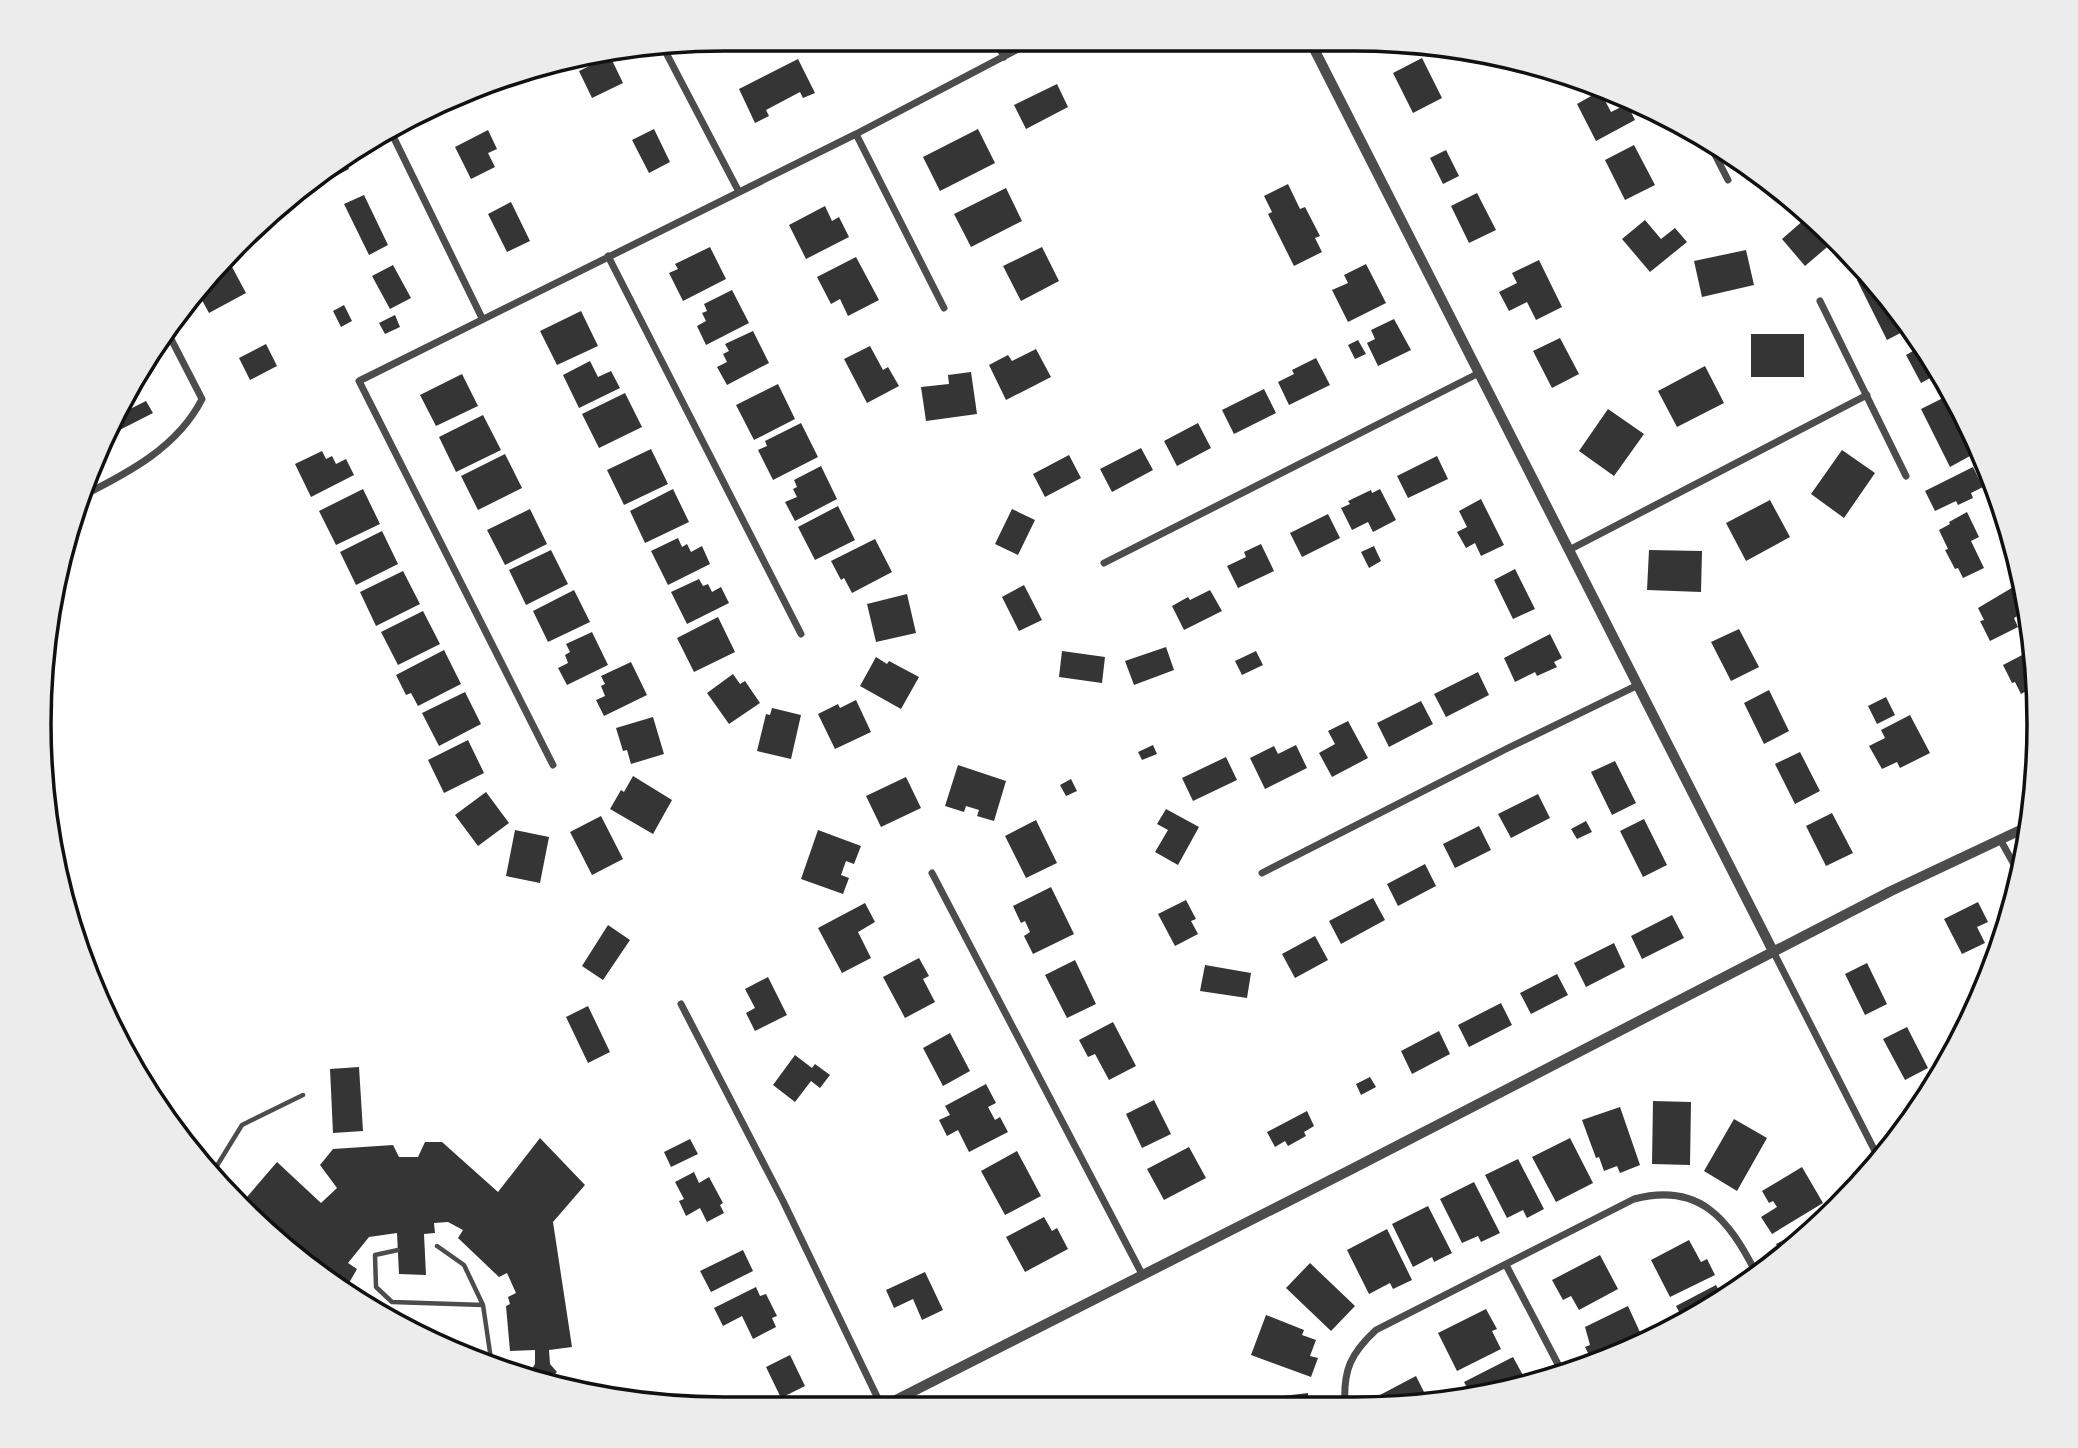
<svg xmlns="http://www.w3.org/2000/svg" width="2078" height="1448" font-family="Raleway,sans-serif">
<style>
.building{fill:#353535}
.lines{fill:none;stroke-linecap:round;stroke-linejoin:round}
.service{stroke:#4c4c4c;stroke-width:4.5}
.minor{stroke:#4c4c4c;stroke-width:7}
.tertiary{stroke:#4c4c4c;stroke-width:10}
.rim{fill:none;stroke:#111;stroke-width:3.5}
</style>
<rect width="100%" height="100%" fill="#fff"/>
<path class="building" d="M610 56 623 83 592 98 579 71Z
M1422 58 1442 98 1413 113 1393 73Z
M798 59 815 93 803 98 800 92 766 110 769 116 755 123 739 89Z
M1057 84 1068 107 1026 129 1014 105Z
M1600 91 1611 112 1627 104 1635 120 1596 141 1577 104Z
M654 129 670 162 649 173 632 140Z
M978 129 995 163 940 191 923 157Z
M488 130 497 149 488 153 495 167 471 179 455 147Z
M1634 145 1655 185 1625 200 1605 160Z
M1446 150 1459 176 1443 184 1430 158Z
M342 155 349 169 328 180 324 171Z
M1288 184 1300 209 1305 207 1320 236 1315 238 1322 252 1294 266 1268 214 1272 212 1264 196Z
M1006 188 1022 221 971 247 954 214Z
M1477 193 1496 230 1469 243 1451 206Z
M364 195 388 245 369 255 344 204Z
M511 202 530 241 507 252 488 214Z
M825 206 832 221 839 217 849 237 806 259 789 225Z
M1805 219 1833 242 1805 266 1782 239Z
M1645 220 1661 239 1675 228 1687 242 1650 272 1622 239Z
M710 247 726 279 683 301 669 273 678 269 675 264Z
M1042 247 1059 281 1021 301 1003 266Z
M1746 250 1754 285 1702 297 1694 261Z
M856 257 879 300 848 316 840 299 831 304 817 277Z
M1539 260 1562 307 1536 320 1527 302 1509 311 1499 292 1517 283 1512 273Z
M1366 264 1386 303 1348 322 1332 290 1348 283 1344 275Z
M231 265 246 293 209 313 197 291 204 280Z
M393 265 411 298 390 309 372 276Z
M1870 273 1910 328 1887 340 1857 280Z
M732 290 749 323 706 345 697 326 706 321 702 313 707 311 704 304Z
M344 305 352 321 341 327 333 311Z
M581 311 598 346 557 365 540 331Z
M395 315 400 327 385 334 379 323Z
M1394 319 1411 350 1378 366 1367 343 1375 339 1371 330Z
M753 331 769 363 727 385 717 367 727 362 723 354 729 351 725 344Z
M1751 334H1804V377H1751Z
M1560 338 1579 374 1552 388 1533 351Z
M1358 340 1366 354 1355 359 1348 345Z
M266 344 277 366 250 380 239 358Z
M870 346 883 370 888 367 899 386 867 403 844 359Z
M1922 346 1941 372 1921 383 1906 355Z
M1036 349 1051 377 1006 400 989 365 1008 355 1012 361Z
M1316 358 1330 385 1289 405 1278 382 1294 374 1292 370Z
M590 361 598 377 611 371 620 388 579 408 563 375Z
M1705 366 1724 403 1677 427 1658 391Z
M971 372 977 414 926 421 921 387 949 384 948 375Z
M462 374 478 406 436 426 420 395Z
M778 384 795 419 754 440 736 405Z
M1264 389 1276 413 1234 434 1222 410Z
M625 393 642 427 599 448 582 414Z
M1953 393 1979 451 1950 467 1921 409Z
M146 401 153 413 106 437 120 414Z
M1608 409 1644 434 1614 476 1579 451Z
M483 415 501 450 456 472 439 437Z
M801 423 818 457 773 480 758 450 767 446 765 441Z
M1198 423 1211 448 1177 466 1164 441Z
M1141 448 1153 470 1112 492 1100 469Z
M651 449 668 484 624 505 607 470Z
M1842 450 1875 473 1844 518 1811 494Z
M322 451 326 459 332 456 336 464 346 459 354 475 311 497 295 464Z
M505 454 522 488 478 510 461 476Z
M1069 455 1081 478 1045 497 1033 474Z
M1437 456 1448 479 1408 498 1397 476Z
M821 466 837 499 795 521 785 502 797 497 793 489 797 487 794 480Z
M1973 467 1983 487 1971 493 1973 498 1958 505 1956 501 1935 511 1925 491Z
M363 489 380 524 336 545 319 511Z
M673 489 689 522 645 543 630 511Z
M1380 489 1396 520 1373 532 1368 522 1352 530 1341 508 1350 504 1348 501 1371 490 1372 493Z
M1481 499 1504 545 1481 556 1475 543 1466 548 1457 532 1467 527 1459 511Z
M1770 500 1790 537 1746 561 1726 523Z
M838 506 855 540 815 560 798 527Z
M530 509 547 544 505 565 487 530Z
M1012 509 1035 520 1018 555 995 544Z
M1967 512 1979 537 1971 541 1984 568 1963 578 1958 568 1955 569 1945 550 1948 549 1939 530 1950 524 1949 522Z
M1328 514 1340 538 1302 557 1290 533Z
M382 531 398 564 356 585 340 552Z
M678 538 682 547 687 544 691 552 702 546 710 564 668 585 651 551Z
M875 539 892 572 852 593 844 578 841 580 831 561Z
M1261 544 1274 571 1238 588 1227 566 1246 557 1244 552Z
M1374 546 1381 561 1369 568 1361 552Z
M551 550 568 584 526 605 509 570Z
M1649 550 1702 551 1701 592 1647 590Z
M1515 569 1535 609 1513 619 1494 580Z
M403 571 420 604 376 626 360 592Z
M699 579 703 586 708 584 712 592 721 587 729 603 687 624 671 592Z
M1024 585 1042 620 1019 631 1002 597Z
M2015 586 2016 589 2022 586 2028 610 2014 618 2018 627 1990 641 1980 621 1984 620 1978 608Z
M574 590 590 622 548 642 533 611Z
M1210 590 1222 611 1184 630 1172 606 1188 597 1190 600Z
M907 594 916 633 876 642 867 604Z
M423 611 440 644 398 665 381 632Z
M718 617 735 652 694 672 677 638Z
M1739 629 1759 667 1731 681 1711 642Z
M592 632 608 665 567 685 558 668 568 663 565 655 570 652 566 644Z
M1550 634 1562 658 1554 662 1557 667 1537 676 1535 672 1515 682 1504 658Z
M1166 647 1174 670 1134 685 1125 661Z
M444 650 461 684 418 706 411 693 406 695 396 675Z
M1062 651 1105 657 1102 683 1059 677Z
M1256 651 1263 665 1242 675 1235 661Z
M2028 652 2032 661 2034 660 2035 686 2021 694 2015 682 2012 683 2003 665Z
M876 657 887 664 889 661 919 677 901 709 860 686Z
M631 662 647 695 604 716 596 700 605 696 601 686 605 684 601 676Z
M1478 672 1489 695 1446 717 1434 694Z
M733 674 740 684 745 681 760 703 729 724 707 693Z
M1769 690 1789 731 1764 744 1744 703Z
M465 692 481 724 439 746 422 713Z
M1886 697 1895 715 1877 724 1868 706Z
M856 700 871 732 835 749 818 714 838 704 840 708Z
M1421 701 1433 724 1389 747 1377 723Z
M772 708 801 715 791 759 757 751 766 714 770 715Z
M1910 715 1930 753 1900 768 1897 762 1882 769 1869 746 1885 738 1881 730Z
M653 717 664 754 631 764 627 750 623 751 616 728Z
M1348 721 1368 758 1332 777 1319 753 1335 744 1328 731Z
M468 740 484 773 444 793 428 760Z
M1153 745 1157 754 1142 760 1138 752Z
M1296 745 1307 768 1265 789 1250 758 1274 746 1278 754Z
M1800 752 1820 791 1795 804 1775 764Z
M1226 757 1237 780 1193 801 1182 778Z
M1615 761 1636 803 1612 815 1591 772Z
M958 765 1006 781 994 821 977 816 979 810 966 806 964 812 945 806Z
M633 776 672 800 653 834 610 809 621 790 624 792Z
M906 777 921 808 881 827 866 796Z
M1071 779 1077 791 1066 796 1060 785Z
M486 792 509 823 478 846 455 815Z
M1538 794 1550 818 1511 838 1498 814Z
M1166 809 1199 827 1178 865 1155 852 1168 830 1157 824Z
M1832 813 1853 853 1826 866 1806 826Z
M601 816 623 859 592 875 570 832Z
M1644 819 1667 865 1643 877 1620 831Z
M1036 820 1057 863 1026 878 1005 836Z
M1586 821 1592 832 1577 839 1571 829Z
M1479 826 1491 850 1455 868 1443 844Z
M515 830 549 837 540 883 506 876Z
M818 830 861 846 854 864 846 861 841 875 849 878 843 894 801 879Z
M1425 864 1436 886 1398 906 1387 884Z
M1051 887 1074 934 1033 954 1024 936 1030 932 1025 921 1021 923 1013 906Z
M1373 898 1385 920 1341 944 1329 921Z
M1186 900 1196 919 1191 921 1198 934 1175 946 1158 914Z
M1978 902 1988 922 1977 927 1985 943 1962 954 1944 919Z
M865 903 875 922 858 932 871 958 842 973 818 928Z
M1672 915 1684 938 1642 959 1631 936Z
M608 925 630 940 603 980 582 966Z
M1315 936 1328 960 1295 978 1282 954Z
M1614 943 1625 967 1586 987 1574 963Z
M919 958 929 976 923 979 935 1002 905 1018 883 977Z
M1075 960 1096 1004 1067 1018 1045 975Z
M1867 963 1887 1004 1865 1015 1845 974Z
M1205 965 1251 973 1247 998 1200 991Z
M1557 974 1568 995 1531 1014 1520 993Z
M768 977 787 1015 755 1031 746 1013 755 1008 745 989Z
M1501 1003 1512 1025 1469 1047 1458 1025Z
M588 1006 610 1052 588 1063 566 1017Z
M1113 1022 1136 1066 1109 1080 1095 1054 1088 1057 1079 1040Z
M1907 1027 1928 1068 1905 1080 1883 1039Z
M1439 1031 1450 1054 1412 1074 1401 1051Z
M950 1033 970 1071 943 1086 923 1048Z
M795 1055 812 1068 815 1064 830 1075 820 1088 811 1081 795 1102 773 1085Z
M359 1067 363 1131 333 1133 330 1069Z
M1370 1077 1376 1087 1361 1095 1356 1084Z
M986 1084 996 1103 988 1107 995 1120 1000 1117 1008 1132 969 1152 958 1130 947 1136 939 1120 950 1115 945 1106Z
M1154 1100 1171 1134 1142 1148 1126 1114Z
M1653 1101 1691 1102 1690 1165 1652 1164Z
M1620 1107 1640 1165 1620 1173 1617 1166 1604 1171 1599 1157 1596 1158 1582 1120Z
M1307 1111 1314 1126 1304 1132 1306 1136 1288 1146 1285 1141 1275 1147 1267 1132Z
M1734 1119 1767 1138 1737 1191 1704 1171Z
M540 1138 585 1185 553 1222 572 1347 549 1350 550 1364 557 1372 544 1384 530 1372 535 1364V1350L510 1351 506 1306 510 1304 508 1297 516 1293 507 1273 499 1277 458 1238 463 1230 448 1222 434 1223 435 1233 424 1234 426 1275 399 1274 397 1233 369 1237 348 1263 357 1269 349 1283 338 1274 334 1285 307 1268 241 1204 277 1162 321 1203 337 1188 320 1165 333 1149 393 1145 399 1157H418L425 1142H442L498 1192Z
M1570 1138 1593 1183 1556 1202 1532 1157Z
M690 1139 698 1154 671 1167 664 1152Z
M1189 1147 1206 1178 1164 1200 1147 1169Z
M1017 1151 1041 1196 1005 1215 981 1171Z
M1518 1159 1544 1209 1527 1218 1523 1210 1507 1218 1485 1175Z
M1802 1167 1823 1203 1772 1234 1761 1217 1777 1207 1773 1201 1769 1203 1762 1191Z
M694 1172 699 1183 709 1177 723 1203 720 1205 724 1213 707 1222 700 1208 686 1216 679 1201 684 1199 675 1182Z
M1474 1182 1500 1233 1481 1242 1478 1236 1462 1243 1440 1199Z
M1428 1206 1452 1253 1434 1262 1432 1257 1413 1267 1392 1224Z
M1044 1217 1052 1231 1057 1228 1068 1249 1025 1272 1006 1237Z
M1823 1220 1806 1239 1782 1255 1776 1244Z
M1387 1229 1412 1280 1393 1289 1390 1283 1369 1294 1347 1250Z
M1689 1240 1701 1262 1707 1259 1715 1275 1670 1297 1651 1260Z
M743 1250 753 1271 711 1292 700 1271Z
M1600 1255 1618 1289 1579 1310 1571 1296 1563 1300 1552 1280Z
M1310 1263 1355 1306 1331 1331 1286 1288Z
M925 1272 943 1310 922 1320 913 1299 894 1308 886 1290Z
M1716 1285 1722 1296 1684 1321 1676 1306Z
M756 1287 760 1296 766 1294 777 1316 772 1318 776 1327 753 1339 742 1316 723 1326 714 1308Z
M1628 1306 1644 1341 1591 1359 1585 1347 1590 1345 1585 1327Z
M1486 1309 1497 1329 1492 1331 1501 1349 1457 1371 1438 1333Z
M1266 1315 1304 1330 1302 1335 1316 1340 1310 1356 1318 1358 1311 1377 1251 1355Z
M790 1355 805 1386 781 1398 766 1367Z
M1513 1357 1525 1379 1471 1395 1464 1382Z
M1416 1376 1430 1404H1382L1378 1396Z
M1308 1393 1309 1404 1249 1405V1400Z"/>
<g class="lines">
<path class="service" d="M210 1177 242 1125 303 1095
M437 1246 464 1265 483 1305 492 1366
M398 1250 375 1255 376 1287 392 1302 483 1305"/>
<path class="minor" d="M995 39 1004 57
M663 47 739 192
M391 132 482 318
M856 134 944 308
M1707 139 1728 180
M608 256 801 634
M1820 301 1906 476
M82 496C128 473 178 447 202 399L169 335
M1569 550 1867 395
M1104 563 1479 373
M553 765 359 381 856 134 1037 39
M2001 841 2020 875
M932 873 1142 1274
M1262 873 1506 749 1638 685
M1774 953 1880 1161
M681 1004 783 1201 882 1407
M1506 1265 1560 1368
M1345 1404C1343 1370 1351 1353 1376 1330L1634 1199C1699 1182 1728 1218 1756 1273"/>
<path class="tertiary" d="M1309 39 1774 953
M882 1407 1352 1169 1891 891 2029 826"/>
</g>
<path d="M0 0H2078V1448H0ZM724 51H1354A673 673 0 0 1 2027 724V724A673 673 0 0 1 1354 1397H724A673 673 0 0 1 51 724V724A673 673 0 0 1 724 51Z" fill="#ececec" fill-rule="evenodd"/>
<path class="rim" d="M724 51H1354A673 673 0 0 1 2027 724V724A673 673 0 0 1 1354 1397H724A673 673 0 0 1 51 724V724A673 673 0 0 1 724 51Z"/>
</svg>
